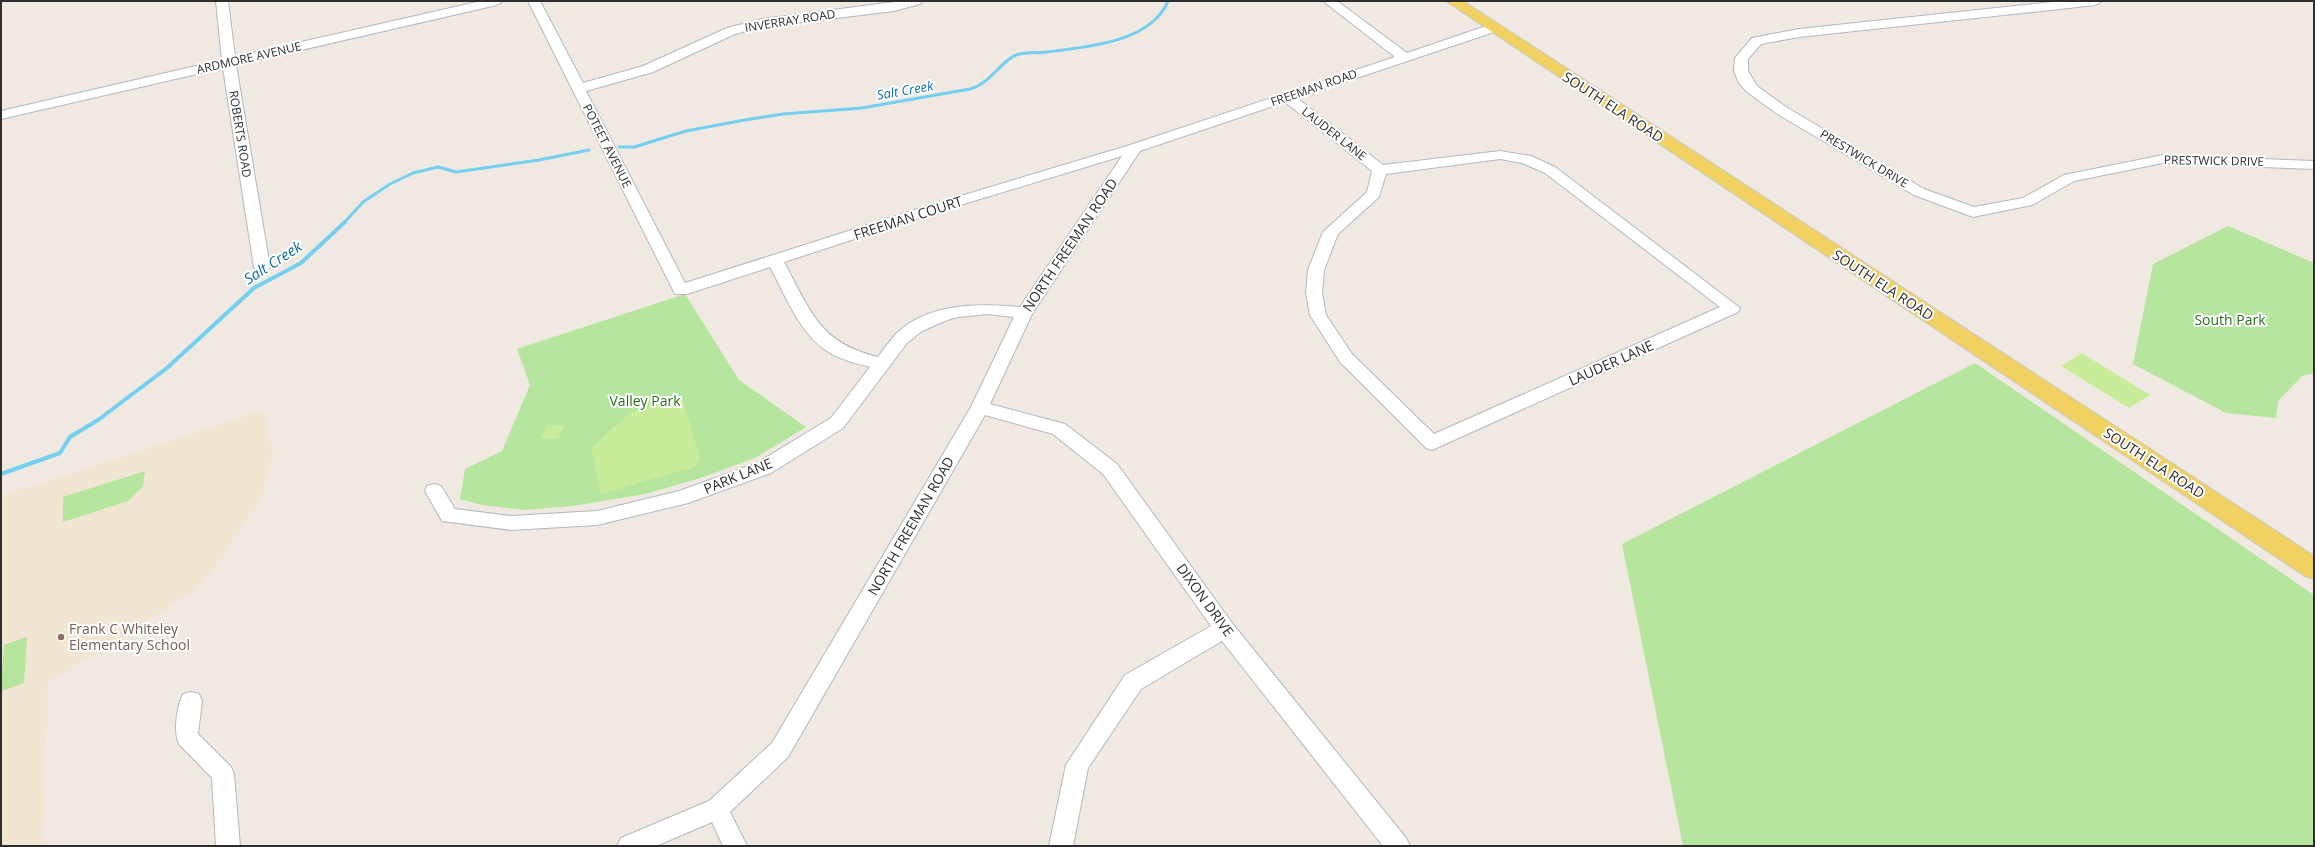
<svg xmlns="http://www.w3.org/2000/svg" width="2315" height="847" font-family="'Open Sans',sans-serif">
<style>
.education{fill:#f0e6d1}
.green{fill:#b6e59e}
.pitch{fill:#c9ec9a}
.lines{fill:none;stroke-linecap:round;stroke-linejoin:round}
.stream-far1{stroke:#75cff0;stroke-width:3}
.stream{stroke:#75cff0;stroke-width:4}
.minor-casing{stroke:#b4b7c1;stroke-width:2}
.major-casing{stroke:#c9c9c9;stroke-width:2}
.minor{fill:#fff;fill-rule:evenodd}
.major{fill:#f2d163;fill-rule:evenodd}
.education-dot{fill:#8d6e63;stroke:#fff;stroke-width:1.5}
.labels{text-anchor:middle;stroke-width:4;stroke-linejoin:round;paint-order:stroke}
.far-street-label{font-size:12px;fill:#2e2e2e;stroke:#fff}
.far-water-label{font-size:13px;font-style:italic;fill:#0d6fa3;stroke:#fff}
.street-label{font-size:14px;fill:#2e2e2e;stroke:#fff}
.park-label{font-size:14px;fill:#2c6e1b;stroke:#fff}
.education-label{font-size:14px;fill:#785e54;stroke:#fff;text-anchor:start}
.water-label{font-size:15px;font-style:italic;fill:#0d6fa3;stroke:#fff}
</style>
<rect width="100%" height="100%" fill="#efe9e1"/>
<path class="education" d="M263 410 274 454 260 500 215 568 193 592 48 683 42 846H1V496Z"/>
<path class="green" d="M2228 226 2314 263V373L2302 376 2278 401 2276 418 2226 413 2133 364 2153 264Z
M685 294 739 380 806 427 755 458 701 478 645 494 572 506 524 510 482 505 460 499 465 469 502 451 530 385 517 349Z
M1975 363 2314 595V846H1683L1622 544Z
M145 471 143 486 128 501 63 522V497Z
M27 637 24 683 1 691 4 645Z"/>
<path class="pitch" d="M2082 353 2150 395 2129 408 2061 366Z
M682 397 700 459 694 467 601 494 591 448 631 412Z
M547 425H565L558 439H540Z"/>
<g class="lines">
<path class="stream-far1" d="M619 147H634L686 131 739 121 783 114 862 108 970 89C991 83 1001 61 1016 55 1025 52 1038 53 1047 52 1085 47 1151 43 1168 1
M344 223 363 202 390 184 413 173 438 167 456 172 539 160 589 150"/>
<path class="stream" d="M1 474 60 453 70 437 98 420 167 368 254 288 301 263 345 222"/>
<defs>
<path id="minor" d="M216 1H228L235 57 481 1H503L497 5 236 65 270 267 268 271H256L254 267 223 68 1 119V111L222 60Z
M528 1H540L583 83 643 66 727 28 762 19 902 1H922L920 4 894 11 762 27 735 34 653 72 586 91 685 283 924 207 1130 145 1395 57 1323 1H1337L1407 53 1489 25H1497L1499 28 1497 31 1297 98 1383 165 1500 151 1531 156 1555 167 1740 308 1738 312 1432 450 1426 448 1340 362 1310 315 1306 293 1308 270 1323 232 1367 192 1372 171 1285 102 1140 151 1032 314 990 404 1065 424 1117 464 1232 623 1406 838 1410 846H1383L1222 641 1141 689 1088 768 1073 846H1049L1066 765 1125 675 1211 626 1103 474 1053 434 985 415 788 757 730 812 747 846H723L712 822 656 846H617L621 838 709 801 772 743 971 407 1014 317 987 314 958 317 947 320 922 331 907 343 843 428 771 473 688 503 597 525 511 530 442 521 425 491 427 486 434 484 441 486 455 509 511 516 597 511 679 491 757 463 831 418 870 367C855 363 837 359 824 349 798 330 785 294 770 267L687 294H675ZM1122 156 1020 307C978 303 926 303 895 335 889 342 883 350 878 357 819 343 810 310 784 262L934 213ZM1500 159 1522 163 1545 173 1720 307 1434 434 1352 354 1326 315 1322 293 1324 270 1338 234 1379 197 1386 174Z
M2062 1H2102L2096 5 1799 37 1761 44 1748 59V71L1757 86 1786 107 1924 189 1974 207 2023 198 2064 175 2163 155 2314 161V169L2163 163 2074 181 2032 205 1973 217 1914 195 1776 113 1747 92 1739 83 1734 71 1735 58 1752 38 1757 37 1799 29Z
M191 692 199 694 202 701 198 734 231 767 234 774 240 846H216L212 778 179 744C173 731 177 707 183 694Z"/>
<path id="major" d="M1446 1H1463L2314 556V579L2305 576Z"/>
</defs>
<use href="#minor" class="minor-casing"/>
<use href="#major" class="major-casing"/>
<use href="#minor" class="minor"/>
<use href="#major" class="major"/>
</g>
<circle class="education-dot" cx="61" cy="637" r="4"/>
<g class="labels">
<g class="far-street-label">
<text transform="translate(790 21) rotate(-9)" y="4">INVERRAY ROAD</text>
<text transform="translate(249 58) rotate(-13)" y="4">ARDMORE AVENUE</text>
<text transform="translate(1314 88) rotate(-19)" y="4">FREEMAN ROAD</text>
<text transform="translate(240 134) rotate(81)" y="4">ROBERTS ROAD</text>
<text transform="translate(1334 134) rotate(38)" y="4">LAUDER LANE</text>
<text transform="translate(607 146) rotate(63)" y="4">POTEET AVENUE</text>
<text transform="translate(1864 159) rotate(31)" y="4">PRESTWICK DRIVE</text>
<text transform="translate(2214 161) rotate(1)" y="4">PRESTWICK DRIVE</text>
</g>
<g class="far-water-label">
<text transform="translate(905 90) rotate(-10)" y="5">Salt Creek</text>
</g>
<g class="street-label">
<text transform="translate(1613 107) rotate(33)" y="5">SOUTH ELA ROAD</text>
<text transform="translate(908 218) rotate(-18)" y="5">FREEMAN COURT</text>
<text transform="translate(1070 245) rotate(-56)" y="5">NORTH FREEMAN ROAD</text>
<text transform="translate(1883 285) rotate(33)" y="5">SOUTH ELA ROAD</text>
<text transform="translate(1611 363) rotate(-24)" y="5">LAUDER LANE</text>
<text transform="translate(2154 463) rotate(33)" y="5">SOUTH ELA ROAD</text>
<text transform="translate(738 476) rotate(-22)" y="5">PARK LANE</text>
<text transform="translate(911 526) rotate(-60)" y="5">NORTH FREEMAN ROAD</text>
<text transform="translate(1205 600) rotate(54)" y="5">DIXON DRIVE</text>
</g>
<g class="park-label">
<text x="2230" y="325">South Park</text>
<text x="645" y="406">Valley Park</text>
</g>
<g class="education-label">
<text x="69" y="634">Frank C Whiteley<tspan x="69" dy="16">Elementary School</tspan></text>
</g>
<g class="water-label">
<text transform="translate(273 263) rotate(-33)" y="5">Salt Creek</text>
</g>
</g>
<rect width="2315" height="847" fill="none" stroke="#2e2e2e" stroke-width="4"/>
</svg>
